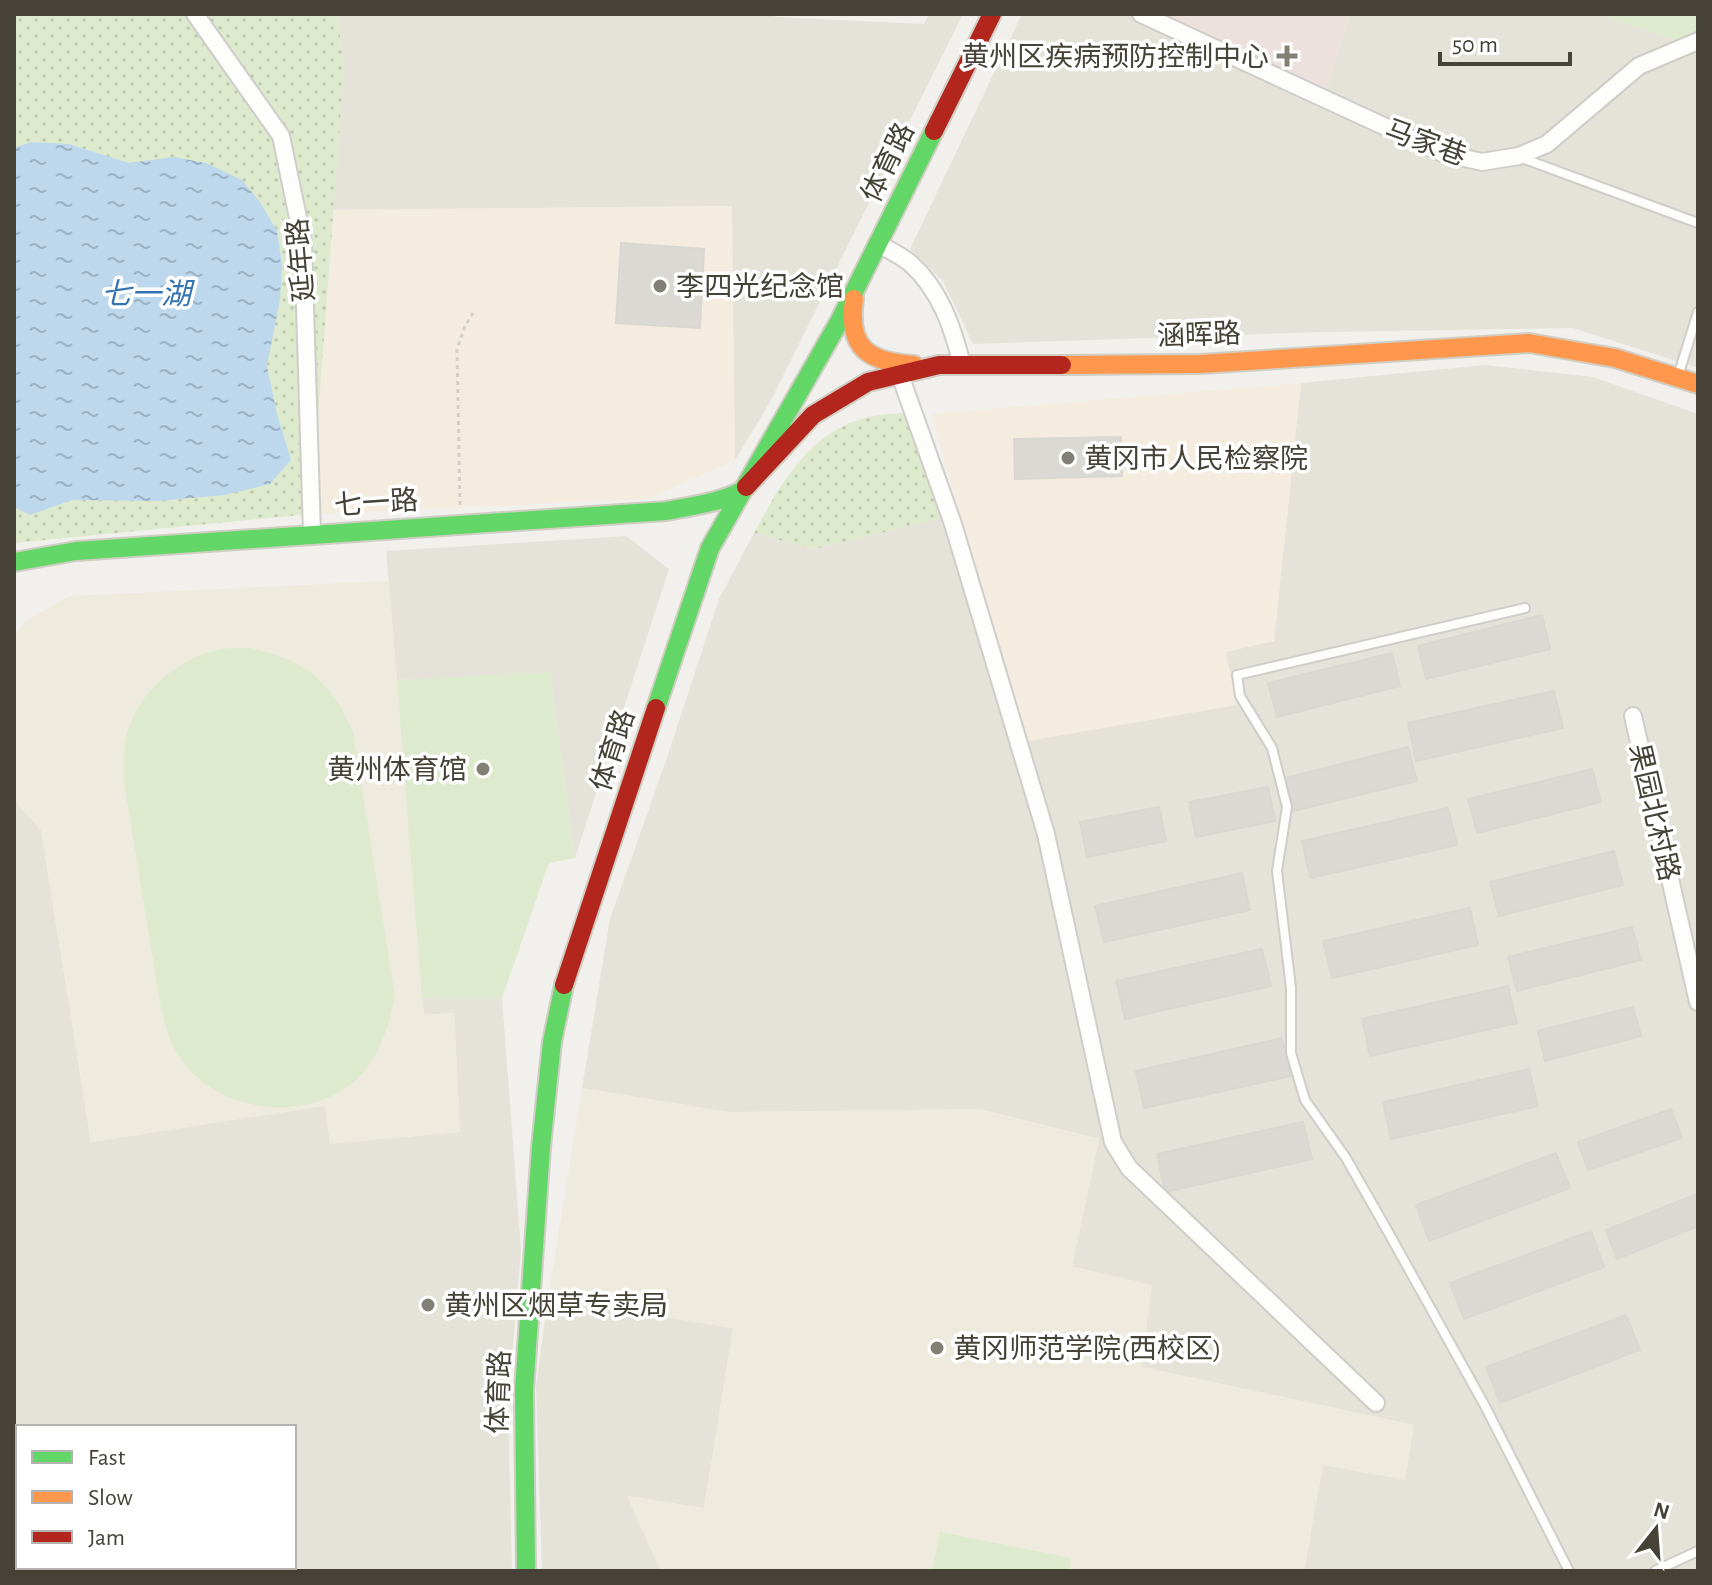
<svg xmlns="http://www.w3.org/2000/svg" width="1712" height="1585" font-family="'Alegreya Sans','Noto Sans SC',sans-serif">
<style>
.residential{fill:#e5e2d9}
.commercial{fill:#f3ecdf}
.education{fill:#eeebde}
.medical{fill:#ece1dd}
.grass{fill:#ddeacd}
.park{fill:url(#park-dots)}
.water{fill:url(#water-ripples)}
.building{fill:#dbd9d4;stroke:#d9d7d2;stroke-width:2}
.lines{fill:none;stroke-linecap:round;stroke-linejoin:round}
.lane-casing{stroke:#cfcdc9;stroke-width:12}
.street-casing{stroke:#cfcdc9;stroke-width:20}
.fast-casing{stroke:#d0cdc3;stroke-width:22}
.slow-casing{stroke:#d0cdc3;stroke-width:22}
.jam-casing{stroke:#d0cdc3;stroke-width:22}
.path{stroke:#d1d0cb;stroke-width:3;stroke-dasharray:4 4;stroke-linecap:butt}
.lane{stroke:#fdfdfc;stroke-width:8}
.street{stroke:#fdfdfc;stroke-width:16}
.fast{stroke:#63d668;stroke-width:18}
.slow{stroke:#ff974d;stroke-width:18}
.jam{stroke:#b3261e;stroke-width:18}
.poi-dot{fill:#827f76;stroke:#fff;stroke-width:3}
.labels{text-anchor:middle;stroke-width:7;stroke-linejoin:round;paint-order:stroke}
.poi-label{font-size:28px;fill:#474237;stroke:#fff;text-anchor:start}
.street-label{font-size:28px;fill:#474237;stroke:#fff}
.water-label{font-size:30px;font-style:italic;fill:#3474b0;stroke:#fff}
</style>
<defs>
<pattern id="park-dots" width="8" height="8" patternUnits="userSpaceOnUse" patternTransform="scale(2)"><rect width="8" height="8" fill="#ddeacd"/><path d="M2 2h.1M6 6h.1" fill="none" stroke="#bfcab1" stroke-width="1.8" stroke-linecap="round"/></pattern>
<pattern id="water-ripples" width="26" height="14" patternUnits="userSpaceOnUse" patternTransform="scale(2)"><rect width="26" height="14" fill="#bdd8ed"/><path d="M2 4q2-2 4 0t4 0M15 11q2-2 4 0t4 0" fill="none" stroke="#9bb1c1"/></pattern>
</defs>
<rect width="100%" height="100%" fill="#f1f0ec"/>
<path class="residential" d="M337 14H775V17L924 24 929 14H963L770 402 735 460 731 206 333 210 344 66Z
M1022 14H1150L1324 98 1350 14H1610L1611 19 1698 47V368L1573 328 1323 332 973 344 943 281 910 249Z
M1485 365 1593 377 1698 414V1571H1304L1323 1465 1414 1425 1142 1367 1072 1267 1099 1139 979 1109 730 1113 582 1088 610 919 668 755 719 599 754 533 814 549 942 518 988 673 1023 742 1226 651 1274 641 1301 383Z
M626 536 669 569 575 858 550 673 397 680 386 551Z
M14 800 41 830 91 1142 326 1105 330 1143 460 1132 454 1013 424 1015 422 998H502L521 1250 508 1402 512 1571H247L249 1567H294V1427H14Z
M548 1298 733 1328 704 1508 627 1496 661 1571H542L536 1386Z"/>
<path class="commercial" d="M732 206 735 460 648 499 311 514 333 210Z
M1301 383 1274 641 1226 652 1237 705 1023 742 931 414Z"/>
<path class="education" d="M389 581 424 1015 454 1013 460 1132 330 1144 325 1106 91 1142 41 830 14 800V635L28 619 70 596Z
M582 1088 730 1112 979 1109 1099 1139 1072 1266 1152 1285 1142 1367 1414 1425 1405 1480 1323 1465 1304 1571H661L627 1496 704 1508 733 1328 548 1298Z
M14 1427 18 1429V1567H249L247 1571H14Z"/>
<path class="medical" d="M1150 14H1350L1324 99Z"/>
<path class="grass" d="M1610 14H1698V47L1611 19Z
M251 648C308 662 328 678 353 731L395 997C389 1022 384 1043 369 1065 321 1131 207 1117 172 1044 167 1034 165 1021 161 1009L124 782C125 769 123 756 125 744 132 698 171 662 214 651 226 647 239 648 251 648Z
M550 672 575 858 549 863 502 998H422L397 680Z
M14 1526 18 1528V1567H47L49 1571H14Z
M940 1532 1071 1558 1069 1571H932Z"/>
<path class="park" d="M14 14H337L344 66 311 514 14 543Z
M906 413 942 518 814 549 754 533C780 485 810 430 869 417 881 414 894 414 906 413Z"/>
<path class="water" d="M31 142 69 144 129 163 174 157 206 163 242 180 260 202 277 231 282 265 280 300 267 366 277 414 291 460 270 484 225 495 158 501 72 500 30 515 14 507V148Z"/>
<path class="building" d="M621 243 704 249 700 328 616 323Z
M1121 437 1122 476 1015 479 1014 439Z
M1542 615 1550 649 1426 679 1418 646Z
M1392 653 1400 686 1277 717 1268 683Z
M1554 691 1563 728 1416 761 1408 723Z
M1408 747 1417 781 1293 811 1285 778Z
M1592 769 1601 802 1477 833 1468 799Z
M1268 787 1275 821 1196 837 1189 802Z
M1159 807 1166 841 1087 857 1080 822Z
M1448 808 1457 845 1310 878 1302 841Z
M1614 851 1623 885 1499 916 1490 882Z
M1242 873 1250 910 1104 942 1095 906Z
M1470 908 1478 945 1332 978 1323 941Z
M1632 927 1641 960 1517 991 1508 957Z
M1262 949 1271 986 1125 1019 1116 981Z
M1508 986 1517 1023 1370 1056 1362 1019Z
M1633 1007 1641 1036 1545 1061 1538 1031Z
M1282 1038 1291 1076 1144 1108 1136 1071Z
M1529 1069 1538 1106 1391 1139 1383 1102Z
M1671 1109 1682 1138 1588 1170 1578 1142Z
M1303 1122 1312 1159 1165 1192 1157 1154Z
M1556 1153 1570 1188 1429 1241 1416 1205Z
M1697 1194 1698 1226 1617 1259 1606 1230Z
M1591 1231 1604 1267 1464 1319 1450 1283Z
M1626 1315 1640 1350 1500 1403 1486 1367Z
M14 1437 18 1439 16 1485 14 1484Z
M200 1567H243L241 1571H209Z"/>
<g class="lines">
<defs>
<path id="lane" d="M1519 157 1698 223
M1678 376 1698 312
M1525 608 1237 675 1240 696 1272 748 1287 807 1277 871 1291 988V1053L1305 1100 1346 1158 1387 1230 1485 1406 1569 1571
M14 1501 18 1503
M160 1567 169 1571
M103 1571 105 1567
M1655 1571 1698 1551"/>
<path id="street" d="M195 14 281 136 303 242 312 534
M1141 14 1442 153 1482 162 1519 156 1547 144 1639 66 1698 41
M878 244C889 250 902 256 911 264 940 290 953 328 962 365
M900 375 953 524 1046 834 1113 1142 1129 1168 1376 1403
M1633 716 1698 1002"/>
<path id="fast" d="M14 562 76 551 666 511C686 507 732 501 746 487
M656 708 710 548 839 322 934 131
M526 1571 524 1390 541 1147 552 1042 564 985"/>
<path id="slow" d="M854 299C847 348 868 362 914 365
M1062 365 1200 364 1529 343 1615 358 1698 384"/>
<path id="jam" d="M934 131 992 14
M746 487 813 415 868 382 939 365H1062
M564 985 656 708"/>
</defs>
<use href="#lane" class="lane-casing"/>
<use href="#street" class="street-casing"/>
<use href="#fast" class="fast-casing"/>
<use href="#slow" class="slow-casing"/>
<use href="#jam" class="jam-casing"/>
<path class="path" d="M460 505 457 349 465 326 473 313"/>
<use href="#lane" class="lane"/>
<use href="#street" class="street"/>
<use href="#fast" class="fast"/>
<use href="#slow" class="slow"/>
<use href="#jam" class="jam"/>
</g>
<g class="poi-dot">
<path d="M1283 44h8v8h8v8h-8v8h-8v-8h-8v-8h8z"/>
<circle cx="660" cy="286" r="8"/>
<circle cx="1068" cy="458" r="8"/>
<circle cx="483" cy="769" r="8"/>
<circle cx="428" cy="1305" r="8"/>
<circle cx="937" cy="1348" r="8"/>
</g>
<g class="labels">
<g class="poi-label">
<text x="1269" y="66" text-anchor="end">黄州区疾病预防控制中心</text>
<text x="676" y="296">李四光纪念馆</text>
<text x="1084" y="468">黄冈市人民检察院</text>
<text x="467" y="779" text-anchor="end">黄州体育馆</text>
<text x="444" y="1315">黄州区烟草专卖局</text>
<text x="953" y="1358">黄冈师范学院(西校区)</text>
</g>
<g class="street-label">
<text transform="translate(1426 142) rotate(20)" y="10">马家巷</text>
<text transform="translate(887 162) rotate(-64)" y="10">体育路</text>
<text transform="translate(300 260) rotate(-95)" y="10">延年路</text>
<text transform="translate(1199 334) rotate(-2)" y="10">涵晖路</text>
<text transform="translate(376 502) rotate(-4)" y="10">七一路</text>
<text transform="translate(612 750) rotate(-72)" y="10">体育路</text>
<text transform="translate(1655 812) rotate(77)" y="10">果园北村路</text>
<text transform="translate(498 1392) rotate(-88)" y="10">体育路</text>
</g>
<g class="water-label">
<text x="146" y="304">七一湖</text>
</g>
</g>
<rect width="1712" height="1585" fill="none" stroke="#474237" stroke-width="32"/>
<rect x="16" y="1425" width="280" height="144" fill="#ffffff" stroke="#b5b3af" stroke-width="2"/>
<rect x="32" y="1451" width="40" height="12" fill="#63d668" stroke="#b5b3af" stroke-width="2"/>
<text x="88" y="1465" font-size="24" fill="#474237">Fast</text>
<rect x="32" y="1491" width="40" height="12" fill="#ff974d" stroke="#b5b3af" stroke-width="2"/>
<text x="88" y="1505" font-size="24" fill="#474237">Slow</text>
<rect x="32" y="1531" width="40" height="12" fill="#b3261e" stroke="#b5b3af" stroke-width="2"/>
<text x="88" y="1545" font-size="24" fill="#474237">Jam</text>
<g transform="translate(1656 1529) rotate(17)" stroke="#ffffff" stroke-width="6" paint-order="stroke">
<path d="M0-6L14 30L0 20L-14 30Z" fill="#474237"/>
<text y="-12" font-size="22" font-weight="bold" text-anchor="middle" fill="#474237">N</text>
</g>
<path d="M1440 52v12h130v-12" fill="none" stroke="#474237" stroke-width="4"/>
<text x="1452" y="52" font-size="24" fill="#474237" stroke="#ffffff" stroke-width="6" paint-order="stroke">50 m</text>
</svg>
